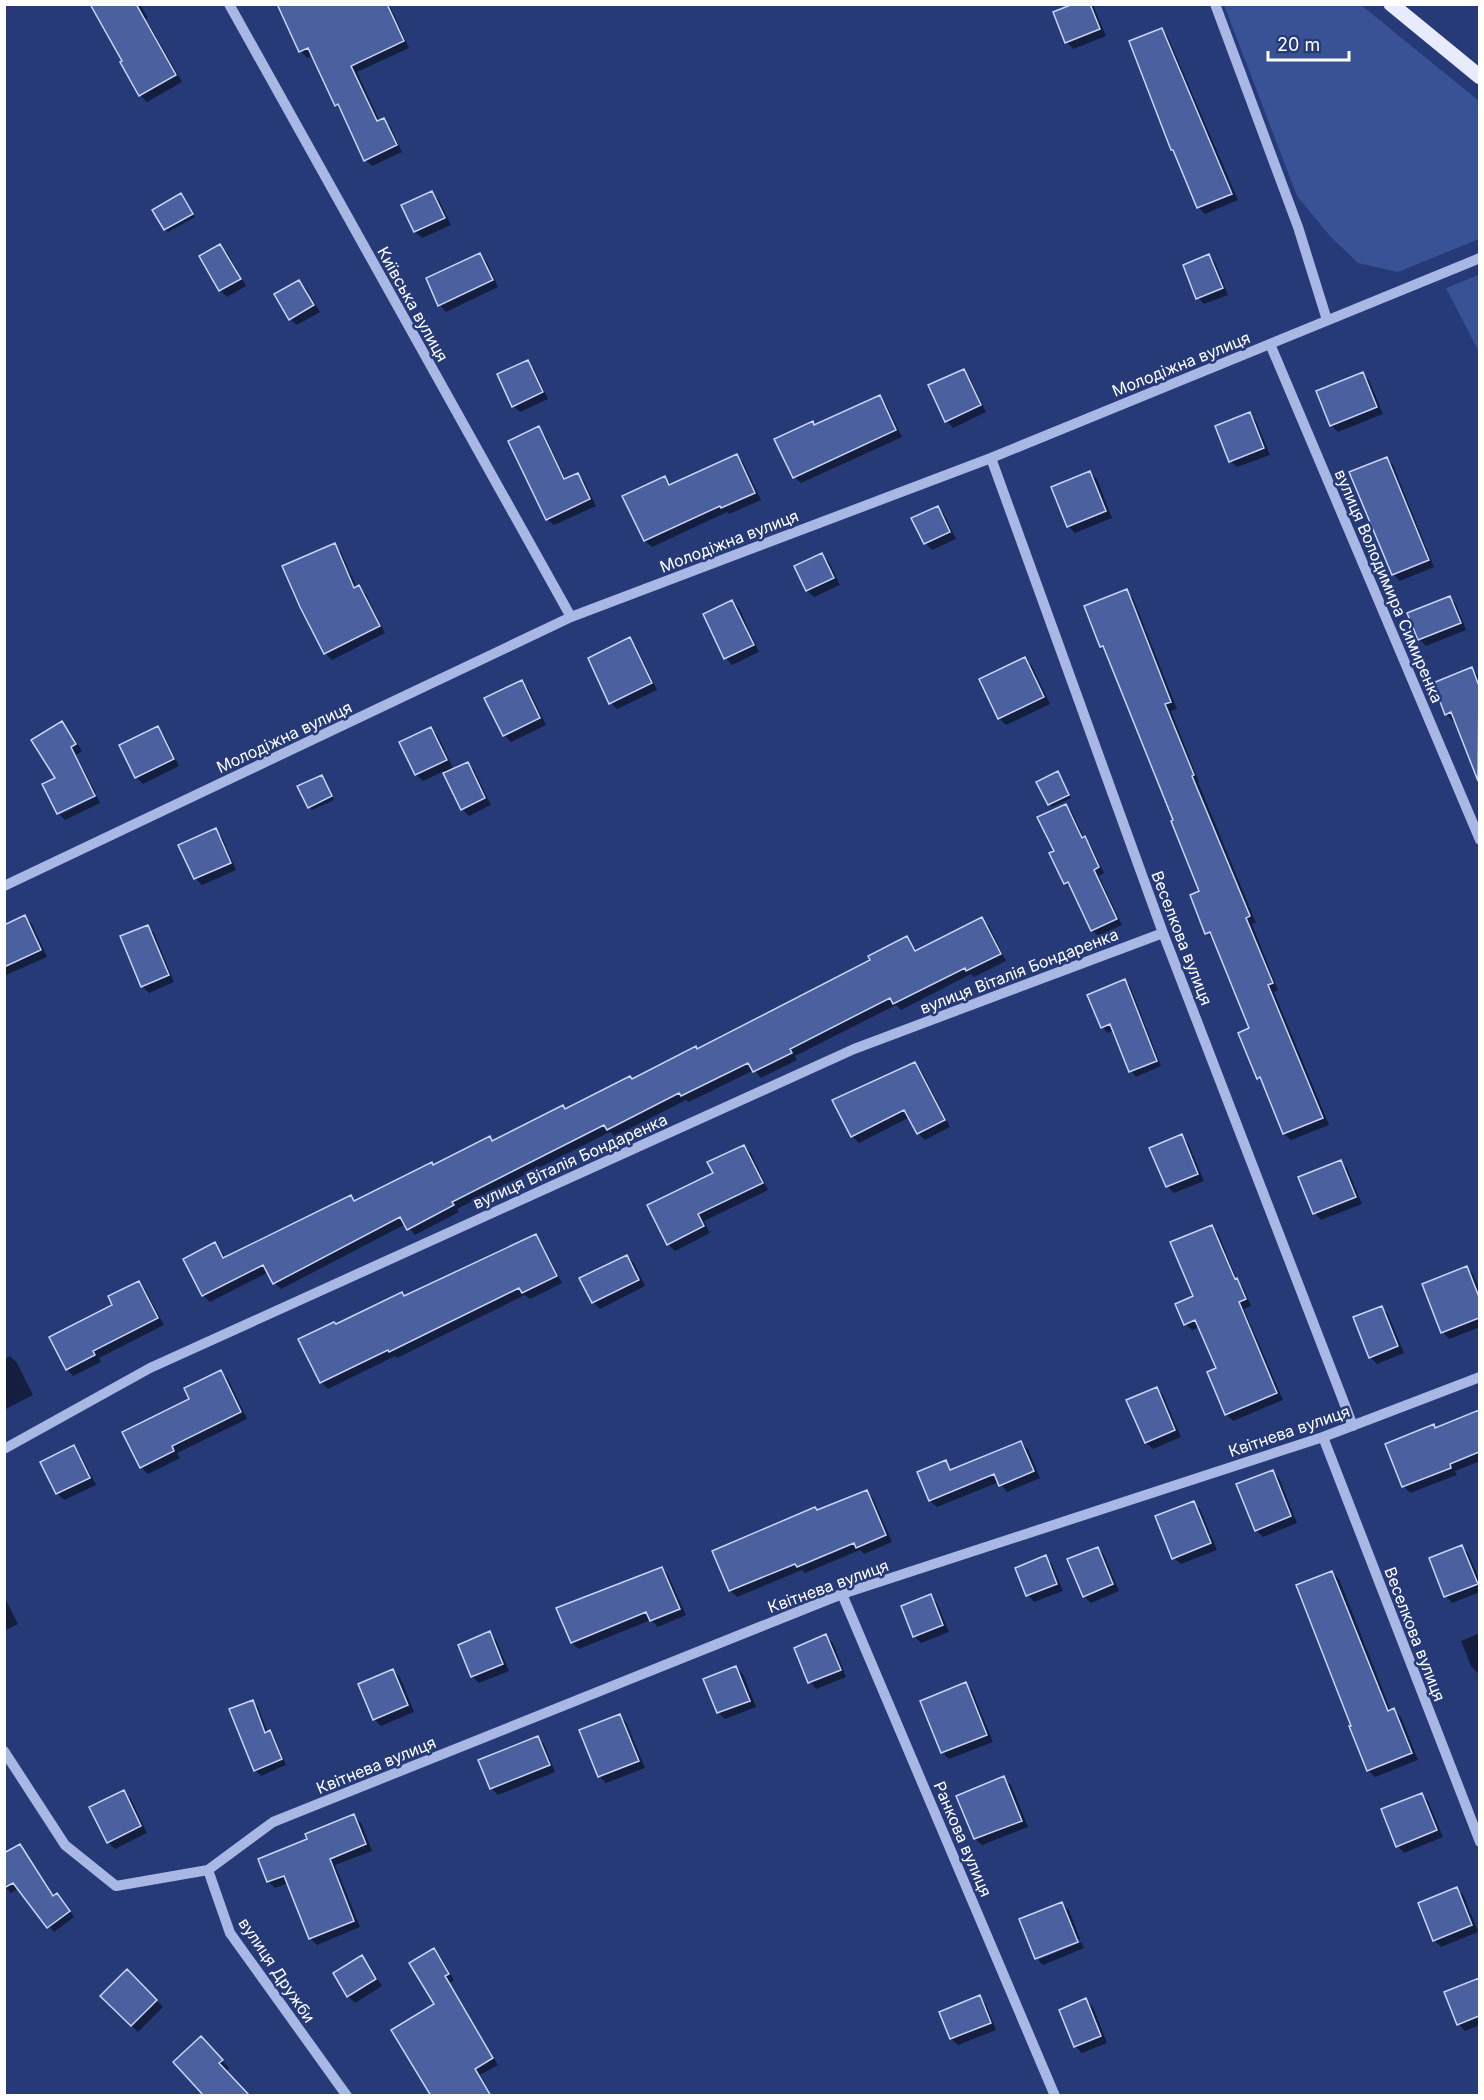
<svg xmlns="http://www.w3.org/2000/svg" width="1484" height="2100" font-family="Inter,sans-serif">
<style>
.green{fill:#395195}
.shadow{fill:#0007}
.building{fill:#4a609f;stroke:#cad5f3;stroke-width:1.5}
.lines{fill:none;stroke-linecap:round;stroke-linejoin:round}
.minor{stroke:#a8b7e3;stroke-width:10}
.major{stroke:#e7ebfc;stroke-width:15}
.labels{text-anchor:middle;stroke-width:5;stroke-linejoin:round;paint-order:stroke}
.street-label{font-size:16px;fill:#fff;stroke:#263a78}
</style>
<rect width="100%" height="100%" fill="#263a78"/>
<path class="green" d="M1224 5H1361L1479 101V239L1398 272 1358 263 1330 236 1297 196Z
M1479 275V352L1446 288Z"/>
<path class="shadow" d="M92 4H140L148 18 146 19 182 82 147 102 140 95 124 61Z
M279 4H389L409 48 357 72 380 122 384 120 390 126 402 152 372 166 366 160 342 112 336 105 313 55 307 58 301 51Z
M1077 4H1092L1094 7 1106 36 1073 49 1067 42Z
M1162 30 1168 37 1238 200 1205 214 1198 207Z
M432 193 439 200 451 225 422 238 415 232 403 206Z
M184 198 195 217 168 232 165 229Z
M220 246 227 252 246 286 227 297 220 290Z
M480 255 487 262 498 287 446 312 440 305Z
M1209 256 1215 262 1228 295 1204 304 1198 298Z
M299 282 306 288 320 312 297 325 290 319Z
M527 362 534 369 548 399 520 412 513 406Z
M963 371 970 378 986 412 953 428 947 421Z
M1363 374 1369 380 1383 414 1338 432 1331 425Z
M880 397 886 404 902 437 801 483 794 477 812 423 816 427Z
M1250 414 1256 421 1270 455 1237 467 1230 461Z
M538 428 545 435 566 480 578 475 584 481 596 506 554 525 547 519Z
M736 455 743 462 761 500 729 514 727 512 652 547 645 541 624 497 665 478 672 485Z
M1387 458 1393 465 1434 567 1400 581 1393 574Z
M1090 473 1097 479 1112 518 1075 533 1068 526Z
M937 508 944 514 956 539 932 550 925 543Z
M335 545 341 552 357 588 359 587 366 594 385 633 332 660 325 653Z
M822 555 829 562 840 585 814 597 807 591Z
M1126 591 1133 598 1177 709 1171 711 1199 782H1198L1256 923 1252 924 1278 990 1274 992 1329 1125 1291 1140 1284 1134 1265 1085 1258 1078 1251 1029 1213 940 1208 934 1218 930 1207 933 1201 892 1175 821 1107 652 1101 646Z
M1450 598 1456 604 1466 630 1426 646 1419 639Z
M732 601 739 608 759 652 732 665 726 658Z
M629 639 636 646 657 690 617 709 611 703Z
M1025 659 1032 666 1050 704 1006 725 999 718Z
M1472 669 1480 678V779L1456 720 1453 721 1446 714Z
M521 682 528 688 546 725 511 742 504 735Z
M62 723 69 730 82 751 76 755 96 793 59 812V814L44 785 57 779Z
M158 728 164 735 179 766 143 784 136 777Z
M431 729 438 736 454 770 468 763 474 770 491 805 469 816 462 809 444 771 423 781 416 775 401 743Z
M1058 773 1071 798 1052 807 1049 804Z
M322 776 334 800 312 810 309 807Z
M97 796 100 803 65 820 60 815Z
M1066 806 1072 812 1084 838 1090 844 1104 873 1099 876 1122 925 1098 936 1092 930 1072 888 1065 883 1056 852Z
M215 830 222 837 236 870 202 885 195 878Z
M25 917 32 924 47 957 4 976V926Z
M982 919 989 926 1006 961 974 977 971 974 901 1010 896 1005 795 1056 797 1060 761 1078 754 1070 689 1102 686 1100 615 1136 610 1132 457 1209 459 1212 415 1235 406 1224 281 1289 274 1283 269 1272 210 1302 203 1295 215 1244 226 1258 351 1197 356 1202 434 1166 490 1138 494 1142 563 1107 566 1110 698 1051 872 961 907 938 918 952Z
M147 926 154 933 174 982 149 993 142 986Z
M1125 981 1130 986 1161 1066 1136 1077 1131 1071 1114 1030 1108 1033 1102 1027Z
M915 1063 921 1070 950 1127 925 1140 918 1133 910 1117 859 1143 852 1136Z
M1181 1136 1188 1143 1204 1181 1174 1193 1167 1186Z
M744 1146 751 1153 768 1190 704 1221 710 1233 675 1251 668 1244 715 1174Z
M1341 1162 1347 1168 1362 1204 1321 1220 1315 1213Z
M1211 1226 1218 1233 1238 1282 1243 1287 1251 1306 1244 1309 1283 1400 1233 1421 1226 1414 1218 1369 1200 1327 1192 1330 1185 1324 1195 1297Z
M536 1236 542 1243 562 1283 530 1299 525 1295 397 1358 395 1356 328 1389 321 1382 336 1326 405 1297Z
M627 1256 634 1263 645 1286 600 1309 593 1302Z
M1466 1267 1473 1274 1480 1290V1327L1449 1339 1443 1332Z
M139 1283 145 1289 164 1325 99 1358 101 1362 73 1376 67 1369 114 1306Z
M1382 1308 1388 1314 1404 1353 1377 1364 1370 1357Z
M10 1356 17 1363 33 1395 4 1410V1359Z
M221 1372 228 1379 247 1419 177 1453 180 1458 148 1474 141 1467 191 1400Z
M1157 1388 1163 1395 1181 1437 1153 1449 1146 1443 1128 1400Z
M1480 1412V1461L1455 1471 1457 1475 1410 1493 1404 1486 1433 1426 1437 1429Z
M1021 1442 1028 1449 1040 1478 1007 1492 999 1482 937 1507 930 1501 919 1473 945 1462 953 1471Z
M74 1447 80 1454 96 1485 64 1500 57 1493 42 1462Z
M1272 1471 1279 1478 1297 1523 1263 1537 1256 1530Z
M867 1492 873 1498 892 1542 864 1554 860 1550 805 1573 802 1570 737 1597 730 1590 818 1512Z
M1193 1503 1200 1509 1217 1550 1181 1564 1174 1558Z
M1462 1546 1468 1553 1480 1581V1592L1452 1603 1446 1596Z
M1098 1548 1104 1555 1119 1591 1091 1603 1084 1596Z
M1045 1557 1052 1564 1063 1591 1034 1602 1028 1595Z
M662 1568 668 1575 686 1615 658 1627 651 1620 579 1649 572 1643Z
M1332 1572 1339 1579 1391 1711 1394 1710 1401 1717 1418 1760 1375 1777 1368 1770 1353 1726Z
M4 1596 18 1624 4 1631Z
M931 1596 937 1603 949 1632 921 1643 914 1636Z
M489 1633 496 1640 509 1671 479 1683 472 1676 460 1646Z
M1480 1633V1672L1478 1673 1471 1666 1461 1641Z
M826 1636 833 1643 846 1677 816 1689 810 1682Z
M736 1667 743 1674 756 1707 725 1719 719 1713 705 1680Z
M393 1671 400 1677 414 1712 381 1726 374 1719Z
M966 1684 972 1691 993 1742 949 1759 942 1752Z
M253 1702 258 1707 268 1733 270 1732 275 1738 286 1765 261 1776 255 1770Z
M620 1716 626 1722 645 1768 606 1783 600 1777 581 1731Z
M538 1738 544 1744 555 1772 498 1795 491 1788Z
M1004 1778 1011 1785 1028 1827 982 1845 975 1839 958 1796Z
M124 1792 131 1799 147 1833 115 1849 108 1842Z
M1422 1794 1428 1801 1443 1837 1404 1853 1398 1846Z
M354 1816 361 1823 372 1851 335 1865 360 1927 317 1945 310 1938 288 1883 275 1888 268 1881 308 1840Z
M20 1846 54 1897 62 1900 74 1917 54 1932 19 1888 11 1893 4 1886Z
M1457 1889 1464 1896 1478 1932 1441 1947 1434 1940Z
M1062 1904 1069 1910 1080 1939 1037 1956V1959L1036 1958Z
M1081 1942 1084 1948 1043 1965 1038 1960Z
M433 1950 440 1956 454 1980 450 1983 498 2065 480 2075 492 2096H446L436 2005Z
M362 1957 369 1964 382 1986 355 2003 348 1996Z
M127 1971 163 2007 138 2032 102 1996Z
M1476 1981 1480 1984V2025L1465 2031 1459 2024Z
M979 1997 986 2004 996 2030 958 2045 951 2039Z
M1086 2000 1093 2007 1107 2043 1082 2053 1075 2046Z
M208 2045 229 2068 207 2096Z"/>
<path class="building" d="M90 4H136L176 75 139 96 120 62 122 61Z
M277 4H387L404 41 351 66 377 121 384 118 397 145 364 161 338 104 335 106 308 48 299 52Z
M1073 4H1090L1100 29 1065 43 1053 12Z
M1162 28 1232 194 1197 208 1173 150H1171L1129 41Z
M432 191 445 218 414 232 401 205Z
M181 193 193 214 164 230 152 210Z
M220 244 241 279 219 291 199 256Z
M480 253 493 280 438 306 426 278Z
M1209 254 1223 288 1196 299 1183 265Z
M299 280 314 305 289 320 274 294Z
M528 360 543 392 512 407 497 374Z
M964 369 981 405 945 422 928 385Z
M1363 372 1377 407 1330 426 1316 391Z
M880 395 896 430 793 478 774 439 813 421 814 425Z
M1250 412 1264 448 1229 462 1215 426Z
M539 426 564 479 578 473 590 499 546 520 508 441Z
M737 454 755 493 721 508 720 506 644 541 622 496 665 476 669 485Z
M1387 457 1429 560 1392 575 1349 472Z
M1090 471 1106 511 1067 527 1051 487Z
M938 506 950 532 924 544 911 518Z
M335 543 354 588 359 585 380 626 324 654 300 607 282 566Z
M822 553 834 578 806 591 794 566Z
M1127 589 1171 702 1165 704 1194 775 1192 776 1250 916 1246 918 1273 983 1268 985 1323 1118 1283 1134 1260 1077 1257 1079 1238 1033 1249 1028 1210 932 1205 934 1190 895 1199 891 1171 821 1173 820 1103 646 1100 647 1084 606Z
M1450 596 1461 623 1418 640 1407 613Z
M732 600 754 645 724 659 703 614Z
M630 637 652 683 609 704 588 658Z
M1025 657 1044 697 998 719 979 679Z
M1472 667 1479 686 1478 781 1451 712 1445 715 1433 683Z
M522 680 540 718 503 736 484 698Z
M62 721 76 744 71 747 95 796 57 814 42 784 55 778 31 740Z
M158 726 174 759 135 778 119 745Z
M431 727 447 760 415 775 399 742Z
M468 762 485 798 461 810 443 773Z
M1058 771 1069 795 1048 805 1036 782Z
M322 775 332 796 308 808 297 786Z
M1066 804 1082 838 1085 836 1099 867 1094 870 1117 919 1091 931 1068 882 1064 884 1049 853 1054 851 1037 817Z
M216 828 231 863 194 879 178 845Z
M25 915 41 950 4 967V925Z
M982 917 1001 954 966 971 965 968 893 1004 890 998 790 1049 792 1053 753 1072 748 1063 681 1096 679 1093 607 1130 604 1125 452 1202 454 1205 407 1230 400 1217 273 1284 263 1265 202 1296 183 1259 215 1242 223 1258 351 1195 354 1201 432 1162 433 1165 490 1136 492 1141 563 1105 565 1109 630 1076 632 1079 696 1046 697 1049 870 960 868 956 907 936 915 951Z
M148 925 169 975 141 987 120 936Z
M1125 979 1157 1061 1129 1072 1110 1024 1101 1028 1087 995Z
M915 1062 945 1120 917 1134 904 1110 851 1137 832 1100Z
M1182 1134 1198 1174 1166 1187 1149 1148Z
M744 1145 763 1183 698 1214 704 1226 667 1245 647 1205 713 1173 707 1162Z
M1341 1160 1356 1197 1313 1214 1298 1177Z
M1212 1225 1235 1279 1237 1278 1246 1299 1239 1302 1277 1393 1225 1415 1207 1372 1216 1368 1195 1320 1184 1325 1175 1304 1193 1296 1170 1242Z
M536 1234 557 1276 522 1293 519 1288 389 1352 388 1350 320 1383 298 1339 334 1322 336 1324 402 1292 404 1296Z
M627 1255 639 1280 592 1303 579 1278Z
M1467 1266 1479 1297V1318L1441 1333 1422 1284Z
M139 1281 158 1318 93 1351 95 1355 66 1370 49 1337 112 1305 108 1296Z
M1382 1306 1398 1346 1369 1358 1353 1317Z
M221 1370 241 1412 172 1446 174 1451 140 1468 122 1432 189 1399 184 1388Z
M1157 1387 1175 1430 1145 1443 1126 1400Z
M1479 1410V1452L1450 1464 1451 1468 1402 1487 1385 1444 1434 1424 1435 1428Z
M1021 1441 1034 1471 999 1486 994 1474 929 1501 917 1472 946 1460 950 1470Z
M74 1445 90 1478 56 1494 40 1462Z
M1273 1470 1291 1516 1255 1531 1236 1484Z
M867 1490 886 1535 856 1548 854 1543 797 1567 795 1564 729 1591 712 1551 815 1507 817 1510Z
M1194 1501 1211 1543 1172 1559 1155 1516Z
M1462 1545 1478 1584 1444 1597 1429 1558Z
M1098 1547 1113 1584 1083 1597 1067 1559Z
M1046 1555 1057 1584 1026 1596 1015 1568Z
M662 1567 680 1609 650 1621 646 1612 571 1643 556 1608Z
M1332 1571 1388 1711 1394 1708 1412 1753 1367 1771 1349 1726H1351L1296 1585Z
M931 1594 943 1625 913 1637 901 1606Z
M490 1631 503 1664 471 1677 458 1645Z
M826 1634 841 1670 808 1683 794 1648Z
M736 1666 750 1701 717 1713 703 1679Z
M393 1669 408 1705 373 1720 358 1684Z
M966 1682 987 1735 941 1753 920 1701Z
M253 1700 265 1733 270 1730 282 1759 254 1771 229 1709Z
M620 1714 639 1761 598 1777 579 1730Z
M538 1736 550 1765 490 1789 478 1760Z
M1004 1776 1022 1821 974 1839 956 1796Z
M124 1790 141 1826 107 1843 89 1807Z
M1422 1793 1437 1830 1396 1847 1381 1809Z
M354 1814 366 1844 330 1859 354 1921 309 1939 284 1876 267 1882 258 1859 307 1839 305 1834Z
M20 1844 53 1896 57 1893 70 1911 47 1928 13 1883 4 1888V1853Z
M1457 1887 1472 1925 1433 1941 1418 1903Z
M1062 1902 1078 1942 1035 1959 1019 1919Z
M434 1948 449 1974 445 1976 493 2058 475 2069 491 2096H431L391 2030 434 2004 409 1963Z
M362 1955 376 1979 347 1997 333 1973Z
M127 1969 157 2000 131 2026 100 1996Z
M1479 1978V2016L1457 2025 1444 1992Z
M980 1995 991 2023 950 2039 939 2012Z
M1086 1998 1101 2036 1074 2047 1059 2010Z
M201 2036 223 2060 219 2063 250 2096H204L173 2062Z"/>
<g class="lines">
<path class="minor" d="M229 4 571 617
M1215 4 1298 227 1327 320
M1270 344 1480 840
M991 458 1163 933 1353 1426
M4 886 571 617 991 458 1480 258
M1323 1437 1480 1842
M4 1449 150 1368 854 1049 1163 933
M842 1594 1055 2096
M4 1751 65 1845 116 1886 208 1870 230 1933 347 2096
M208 1870 273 1822 842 1594 1323 1437 1480 1377"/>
<path class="major" d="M1391 4 1480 77"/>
</g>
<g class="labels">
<g class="street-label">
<text transform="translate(413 304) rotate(61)" y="6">Київська вулиця</text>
<text transform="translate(1181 364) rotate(-22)" y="6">Молодіжна вулиця</text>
<text transform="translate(729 541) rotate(-21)" y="6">Молодіжна вулиця</text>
<text transform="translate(1389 586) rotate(67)" y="6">вулиця Володимира Симиренка</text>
<text transform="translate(284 737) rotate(-25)" y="6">Молодіжна вулиця</text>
<text transform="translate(1182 938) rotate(69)" y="6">Веселкова вулиця</text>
<text transform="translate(1019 971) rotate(-21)" y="6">вулиця Віталія Бондаренка</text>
<text transform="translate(570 1161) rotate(-24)" y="6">вулиця Віталія Бондаренка</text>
<text transform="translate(1289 1431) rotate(-19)" y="6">Квітнева вулиця</text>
<text transform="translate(828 1586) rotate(-20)" y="6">Квітнева вулиця</text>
<text transform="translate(1415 1634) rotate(69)" y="6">Веселкова вулиця</text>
<text transform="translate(376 1765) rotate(-22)" y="6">Квітнева вулиця</text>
<text transform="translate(963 1839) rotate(67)" y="6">Ранкова вулиця</text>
<text transform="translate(277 1970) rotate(56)" y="6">вулиця Дружби</text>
</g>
</g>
<rect width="1484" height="2100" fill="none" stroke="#ffffff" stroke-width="12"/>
<path d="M1268 51v9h81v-9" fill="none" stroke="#ffffff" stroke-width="3"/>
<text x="1277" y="51" font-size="18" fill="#ffffff" stroke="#263a78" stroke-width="4.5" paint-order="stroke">20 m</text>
</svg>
